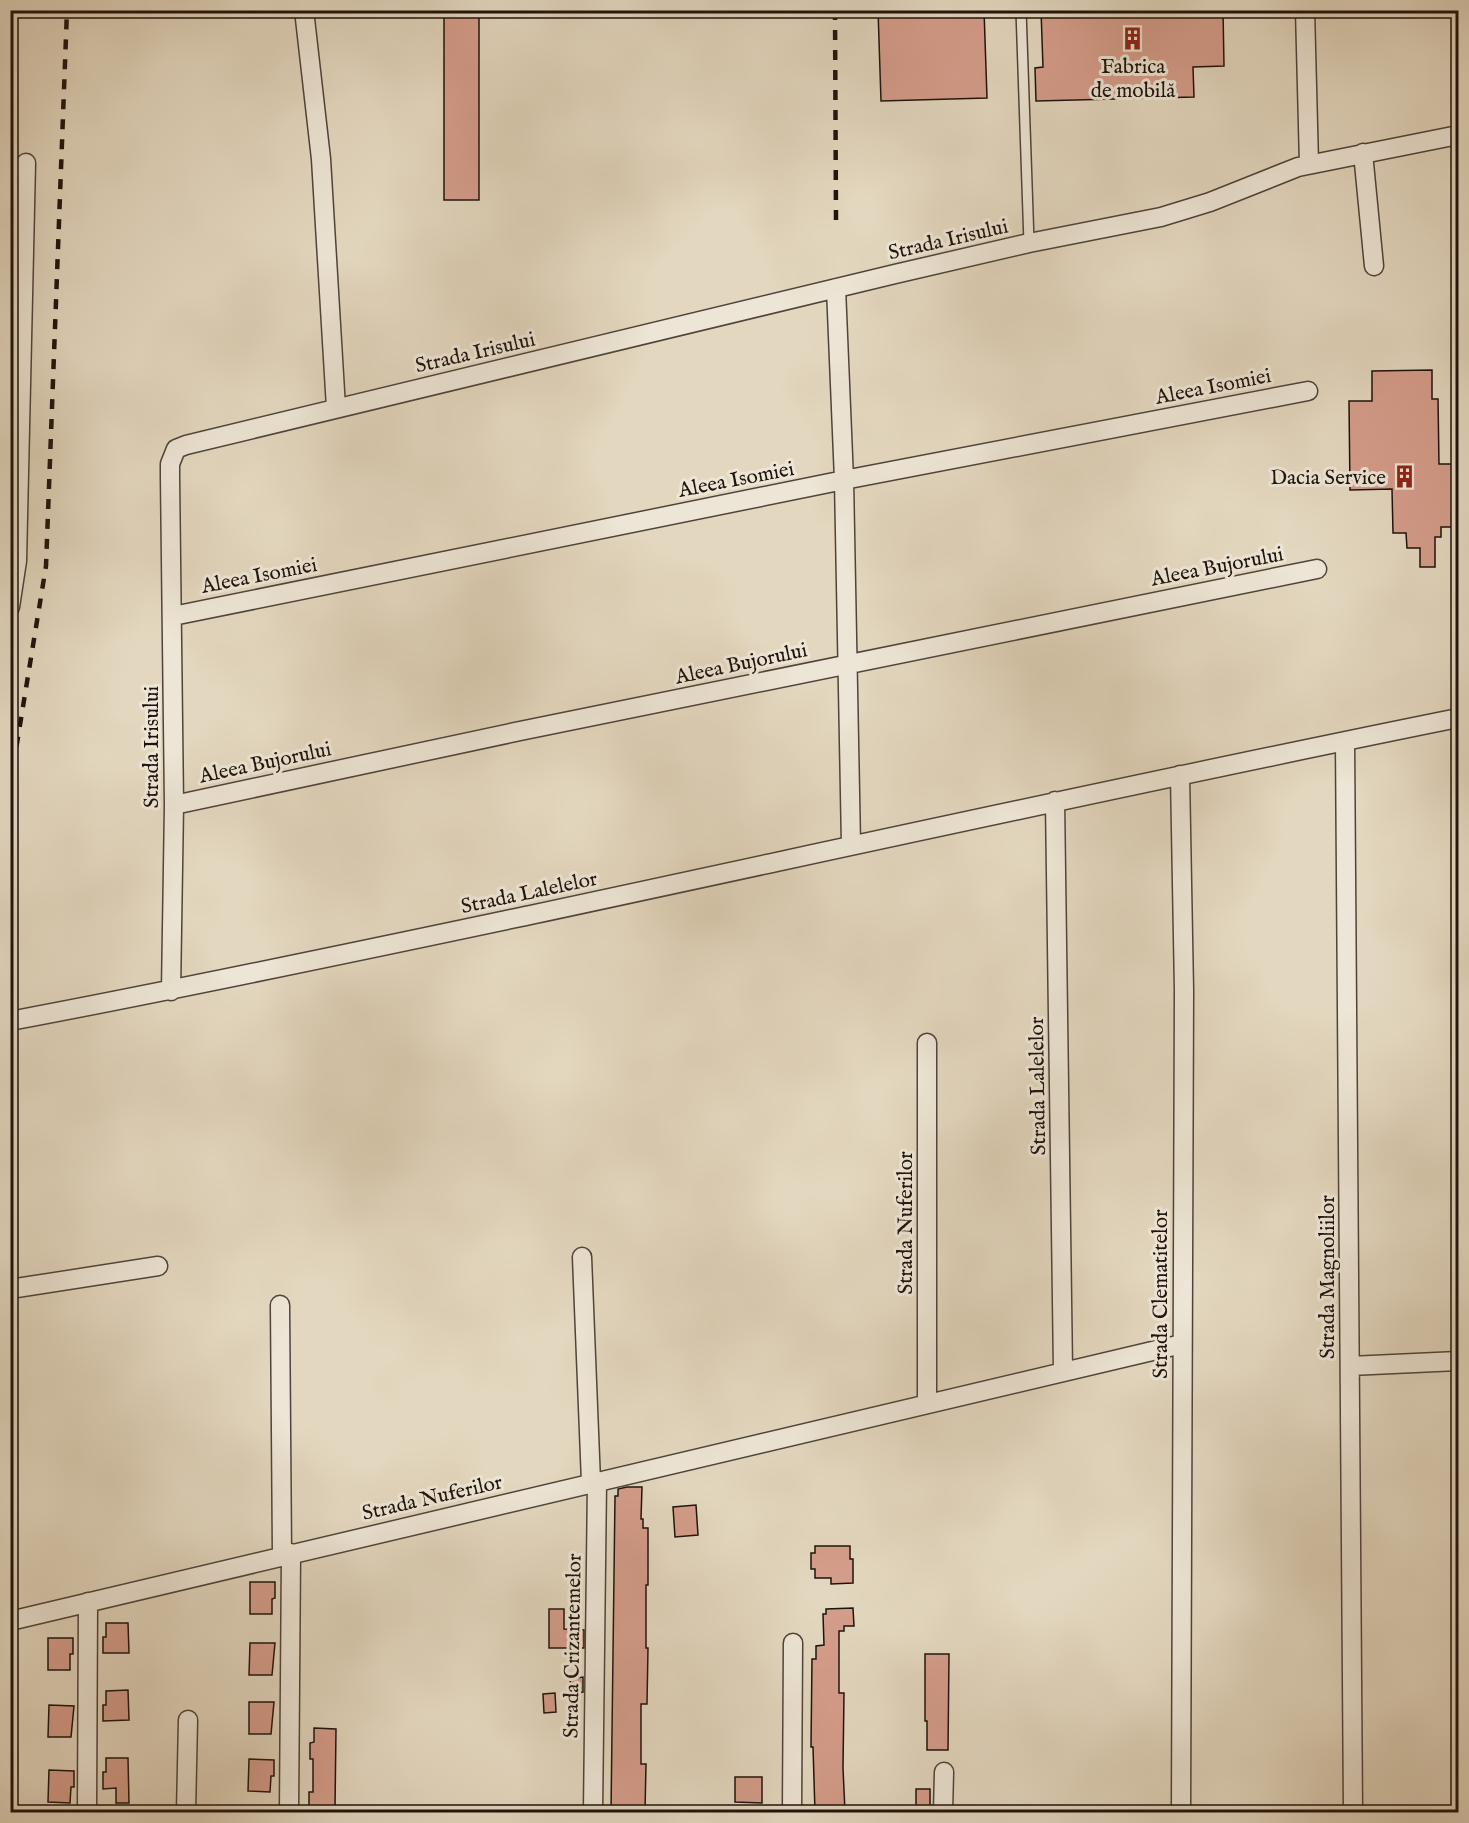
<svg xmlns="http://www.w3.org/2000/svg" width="1469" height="1823" font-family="'IM FELL English',serif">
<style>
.building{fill:#d59d8b;stroke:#1e130d;stroke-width:1.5}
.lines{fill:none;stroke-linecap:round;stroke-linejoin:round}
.service-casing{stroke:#4f443a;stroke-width:12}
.minor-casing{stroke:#4f443a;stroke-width:21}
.service{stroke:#ede5d5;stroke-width:9}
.minor{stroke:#ede5d5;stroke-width:18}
.rail{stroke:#1e130d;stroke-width:4.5;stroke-dasharray:10 10;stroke-linecap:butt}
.labels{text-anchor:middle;stroke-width:6;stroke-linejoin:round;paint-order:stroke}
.poi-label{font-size:21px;fill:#1e130d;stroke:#ede5d5}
.street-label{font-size:21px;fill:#1e130d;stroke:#ede5d5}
</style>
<rect width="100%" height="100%" fill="#e3d7bf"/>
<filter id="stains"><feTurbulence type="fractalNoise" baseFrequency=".00333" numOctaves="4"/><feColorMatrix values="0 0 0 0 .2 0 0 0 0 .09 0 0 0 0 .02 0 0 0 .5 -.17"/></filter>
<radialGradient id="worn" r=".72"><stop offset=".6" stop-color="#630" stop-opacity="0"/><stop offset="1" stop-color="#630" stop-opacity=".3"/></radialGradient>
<path class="building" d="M444 10H479V200H444Z
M878 10H984L987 98 881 101Z
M1041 10H1223L1224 66 1193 67 1194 97 1036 101 1035 68 1043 67Z
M1432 370V399H1438L1439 464H1458V527H1441V537H1435V567H1420V548H1407L1406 533H1393L1392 489 1350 490 1349 401H1372V371Z
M627 1487H642L641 1519H643V1528H648V1585H646V1648H648L647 1704H641V1764H646L645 1812H611L615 1496H618V1489Z
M696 1505 698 1535 675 1537 673 1507Z
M815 1546H850V1559H853V1583L831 1584V1578H815V1569H811V1553H815Z
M250 1582H275V1598L272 1599V1614H250Z
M853 1608 854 1626H844V1631H839V1693H844L843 1768 845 1812H815L813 1747H811L812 1659H816V1646L824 1645 823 1614H826V1609Z
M549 1609H564V1629L584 1630V1648H549Z
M106 1623H128L129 1653H103V1637H106Z
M48 1638H73V1654H70V1670H48Z
M250 1643H275L272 1675H249Z
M925 1654H949L948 1750H927V1721H925Z
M583 1677V1692L572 1694 570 1679Z
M128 1690 129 1720 103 1721V1705H106V1691Z
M555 1693 556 1712 544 1713 543 1694Z
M249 1702H274L271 1734H249Z
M49 1705 74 1706 71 1737H48Z
M314 1728 336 1729 335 1808H309V1792H313V1759H310V1743L314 1742Z
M106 1758H128L129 1803H116V1788L103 1789V1772H106Z
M249 1759 274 1760V1776H271L270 1792 248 1791Z
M49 1770 74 1771V1787H71L70 1803 48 1802Z
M735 1777H762V1803L735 1802Z
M916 1789H930V1806H916Z"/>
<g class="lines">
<defs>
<path id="service" d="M1021 10 1029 243"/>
<path id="minor" d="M304 10 321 159 336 408
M1305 10 1309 164
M1363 153 1374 266
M836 288 844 480 851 845
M10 607 17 561 26 163
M173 616 844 480 1308 391
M1345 741 1353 1812
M1180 775 1184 991 1181 1812
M1055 801 1063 1371
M174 805 520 731 1317 569
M171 991 174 805 170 477V464L176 449 186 445 895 274 1029 243 1161 217 1210 202 1298 167 1458 135
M10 1021C186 988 360 951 535 914 843 848 1150 780 1458 718
M927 1043V1403
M582 1257 591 1482
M10 1289 158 1266
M280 1305 282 1555
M1350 1366 1458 1361
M10 1621 1182 1344
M87 1812 88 1602
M186 1812 188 1720
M289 1812 291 1553
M593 1812 597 1481
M792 1812 793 1643
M943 1812 944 1772"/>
</defs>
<use href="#service" class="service-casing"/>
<use href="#minor" class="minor-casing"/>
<use href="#service" class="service"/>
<use href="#minor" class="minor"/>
<path class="rail" d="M835 10 836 220
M10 786 46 566 67 10"/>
</g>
<defs>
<symbol id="building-bare" viewBox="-9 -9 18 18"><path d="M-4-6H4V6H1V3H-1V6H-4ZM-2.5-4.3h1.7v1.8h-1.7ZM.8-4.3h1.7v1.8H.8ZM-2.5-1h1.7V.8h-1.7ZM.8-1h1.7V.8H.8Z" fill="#8f2418" stroke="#ede5d5" stroke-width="2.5" paint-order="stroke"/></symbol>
</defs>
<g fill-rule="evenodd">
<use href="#building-bare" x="1116" y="22" width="33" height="33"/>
<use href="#building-bare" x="1388" y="460" width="33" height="33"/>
</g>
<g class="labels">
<g class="poi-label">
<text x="1133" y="73">Fabrica<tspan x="1133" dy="24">de mobilă</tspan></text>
<text x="1386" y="484" text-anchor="end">Dacia Service</text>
</g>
<g class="street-label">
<text transform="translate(948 239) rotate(-13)" y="7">Strada Irisului</text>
<text transform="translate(475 352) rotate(-13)" y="7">Strada Irisului</text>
<text transform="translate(1213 386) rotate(-11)" y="7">Aleea Isomiei</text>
<text transform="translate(736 479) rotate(-11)" y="7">Aleea Isomiei</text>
<text transform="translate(1217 566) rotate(-11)" y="7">Aleea Bujorului</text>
<text transform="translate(259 575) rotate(-11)" y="7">Aleea Isomiei</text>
<text transform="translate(741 663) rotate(-12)" y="7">Aleea Bujorului</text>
<text transform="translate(151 747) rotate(-90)" y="7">Strada Irisului</text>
<text transform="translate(265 762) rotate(-12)" y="7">Aleea Bujorului</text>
<text transform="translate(529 892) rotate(-12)" y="7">Strada Lalelelor</text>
<text transform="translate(1037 1086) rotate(-91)" y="7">Strada Lalelelor</text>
<text transform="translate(905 1223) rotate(-90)" y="7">Strada Nuferilor</text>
<text transform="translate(1327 1277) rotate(-90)" y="7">Strada Magnoliilor</text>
<text transform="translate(1160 1294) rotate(-90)" y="7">Strada Clematitelor</text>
<text transform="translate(432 1497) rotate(-13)" y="7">Strada Nuferilor</text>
<text transform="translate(572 1646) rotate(-89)" y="7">Strada Crizantemelor</text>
</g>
</g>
<rect width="1469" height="1823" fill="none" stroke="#e3d7bf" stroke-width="36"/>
<rect x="12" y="12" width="1445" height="1799" fill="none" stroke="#1e130d" stroke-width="3"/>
<rect x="18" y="18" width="1433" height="1787" fill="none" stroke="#1e130d" stroke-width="1.5"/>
<rect width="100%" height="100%" filter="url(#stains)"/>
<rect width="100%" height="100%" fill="url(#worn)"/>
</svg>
